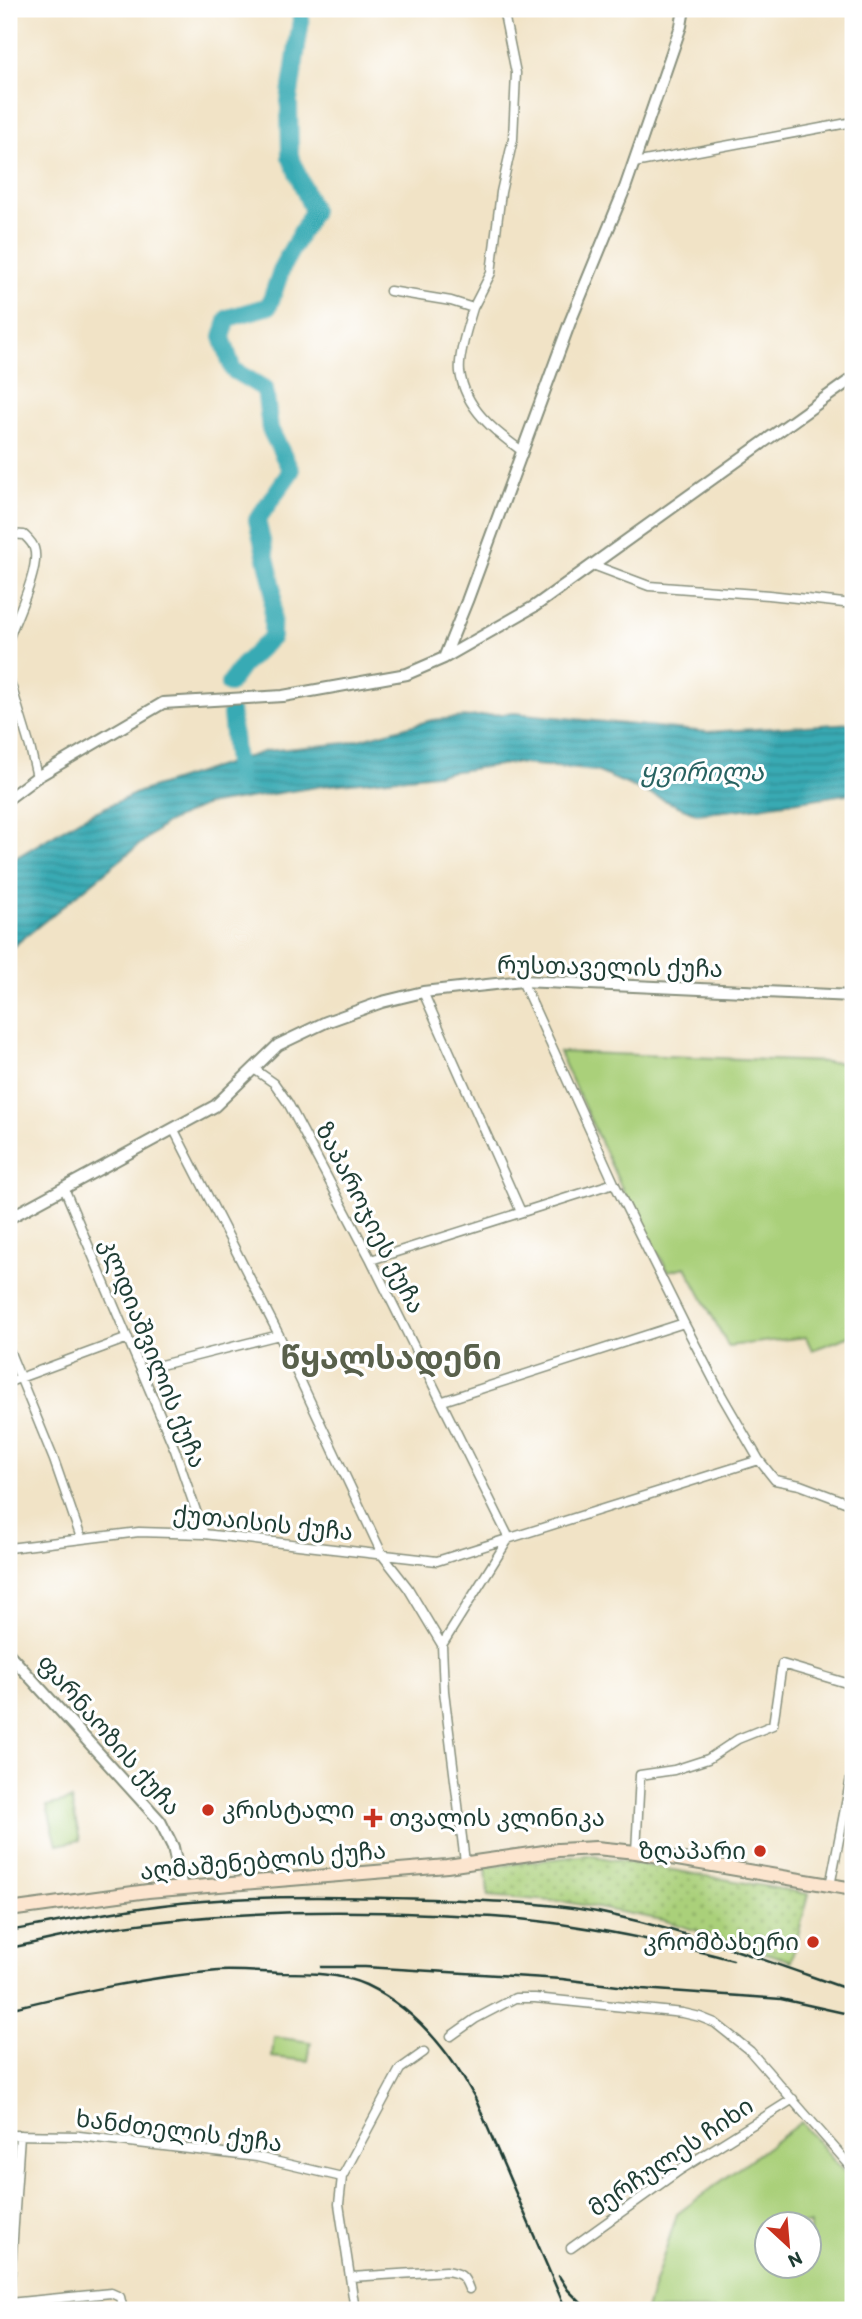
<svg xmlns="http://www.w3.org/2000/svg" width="862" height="2319" font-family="Itim,'Noto Sans Georgian',sans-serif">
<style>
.grass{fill:#aad07a;stroke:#648657;stroke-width:2;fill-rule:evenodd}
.park{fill:url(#park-dots);stroke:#648657;stroke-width:2}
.water{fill:url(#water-rules);stroke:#2c7474;stroke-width:2}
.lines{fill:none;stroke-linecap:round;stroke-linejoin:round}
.river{stroke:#39aab4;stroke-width:18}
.minor-casing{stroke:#88907d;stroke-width:11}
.tertiary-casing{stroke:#88907d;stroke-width:14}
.secondary-casing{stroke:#88907d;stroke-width:16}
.minor{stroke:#fff;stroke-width:8}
.tertiary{stroke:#fff;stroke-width:10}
.secondary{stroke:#fce5cf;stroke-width:12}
.rail{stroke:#1f3d34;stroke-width:2.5}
.poi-dot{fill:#c8321e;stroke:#fff;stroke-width:2.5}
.labels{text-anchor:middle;stroke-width:6;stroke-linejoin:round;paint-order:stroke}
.street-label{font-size:24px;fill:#1f3d34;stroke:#fff}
.poi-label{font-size:24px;fill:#1f3d34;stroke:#fff;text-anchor:start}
.water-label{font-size:26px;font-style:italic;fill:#286361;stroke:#fff}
.district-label{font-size:32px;font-weight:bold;fill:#59614c;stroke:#fff}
</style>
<defs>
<pattern id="park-dots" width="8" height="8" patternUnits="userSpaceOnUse" patternTransform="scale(1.75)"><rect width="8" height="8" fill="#aad07a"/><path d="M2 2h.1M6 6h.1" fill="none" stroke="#8aaa65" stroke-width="1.8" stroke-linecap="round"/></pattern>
<pattern id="water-rules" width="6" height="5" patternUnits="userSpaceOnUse" patternTransform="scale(1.75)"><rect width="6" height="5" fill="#39aab4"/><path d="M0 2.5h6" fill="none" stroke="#2f8c93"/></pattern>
</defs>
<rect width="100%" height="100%" fill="#fff"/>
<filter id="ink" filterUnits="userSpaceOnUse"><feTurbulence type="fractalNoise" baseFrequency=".0143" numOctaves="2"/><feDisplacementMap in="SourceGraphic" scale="14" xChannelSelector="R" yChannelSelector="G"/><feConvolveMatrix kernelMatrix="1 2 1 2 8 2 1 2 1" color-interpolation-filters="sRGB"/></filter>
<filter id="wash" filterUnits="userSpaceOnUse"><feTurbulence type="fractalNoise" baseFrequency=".00686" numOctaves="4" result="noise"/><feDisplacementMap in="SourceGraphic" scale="28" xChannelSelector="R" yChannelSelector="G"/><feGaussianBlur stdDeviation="1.57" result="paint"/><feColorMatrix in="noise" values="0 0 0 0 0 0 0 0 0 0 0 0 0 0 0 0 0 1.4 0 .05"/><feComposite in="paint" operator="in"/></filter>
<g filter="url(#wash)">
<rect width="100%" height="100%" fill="#f1e3c6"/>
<path class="grass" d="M559 1052 853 1063V1335L812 1350 806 1337 728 1346 686 1267 668 1271 624 1193Z
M71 1800 80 1840 57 1845 47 1806Z
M274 2037 311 2042 308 2061 272 2057Z
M801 2122 853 2183V2310H646L677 2214ZM768 2224H810V2266H768Z"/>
<path class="park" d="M587 1855 809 1894 791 1961 663 1920 566 1902 488 1896 486 1867Z"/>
<path class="water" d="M514 713 707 732 853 723V793L752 808 697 814 596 771 514 763 427 775 322 786 206 805 166 823 9 950V862L80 819 139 792 266 751 347 743 432 720Z"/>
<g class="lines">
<path class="river" d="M229 684 242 666 272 637 273 587 257 520 291 471 270 429 265 389 233 370 222 337 228 318 269 306 283 265 313 211 290 156 289 101 301 20 300 9
M231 714 238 784"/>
</g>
</g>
<g filter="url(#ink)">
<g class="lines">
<defs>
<path id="minor" d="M634 163 853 122
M390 291 451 301 473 308C468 325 458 355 460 372 465 408 494 431 522 451
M473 308 491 273 501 192 513 139 516 73 503 9
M9 534 24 535C28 539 32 542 34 548 41 568 16 617 9 638
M593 565 649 586 769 595 853 604
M9 678 30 747 37 777
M522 981 614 1183 684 1323 722 1396 759 1460 775 1480 800 1485 853 1505
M423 992 521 1212
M254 1069 274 1083 288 1103 371 1260 509 1538 442 1645 444 1691 465 1862
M174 1130 279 1335 383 1556 408 1588 442 1645
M64 1188 175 1450 204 1534
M371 1260 614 1183
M9 1350 54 1460 81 1538
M141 1370 279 1335
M9 1382 128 1338
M443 1401 684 1323
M9 1548 139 1532 204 1534 437 1561 759 1460
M636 1852 640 1775 674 1770 708 1759 738 1739 773 1725 782 1664 853 1685
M830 1886 853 1767
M451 2036 475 2019 515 1998H535L683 2013 700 2017 715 2023 750 2051 853 2169
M9 2135 79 2136 257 2157 342 2177
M571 2248 680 2170 793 2099
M351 2277 446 2271C460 2273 464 2275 469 2289
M9 2298 20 2135
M9 2303 111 2293 120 2297 123 2310
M355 2310 339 2204 342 2177 400 2069 424 2052"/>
<path id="tertiary" d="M444 658 467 601 570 322 625 188 681 26 684 9
M9 798 37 777 163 703 283 696 407 674 444 658 535 606 853 378
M9 1218 215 1106 278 1045 326 1022 382 1002 423 992 522 981 853 996
M9 1654 160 1821 173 1847 182 1888"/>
<path id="secondary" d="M9 1910 148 1891 447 1866 558 1850 596 1848 636 1852 853 1889"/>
</defs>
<use href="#minor" class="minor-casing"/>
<use href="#tertiary" class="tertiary-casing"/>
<use href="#secondary" class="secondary-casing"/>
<use href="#minor" class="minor"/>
<use href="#tertiary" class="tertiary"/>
<use href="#secondary" class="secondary"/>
<path class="rail" d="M9 1931C73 1919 137 1906 203 1901 279 1895 355 1897 431 1899 492 1901 556 1902 616 1916 696 1934 775 1964 853 1991
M9 1948C40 1942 71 1934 102 1929 211 1912 321 1909 430 1914 477 1916 526 1918 573 1926 627 1934 680 1946 733 1960
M321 1967H365L562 1979 642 1989 781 1999 853 2015
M9 2009C78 1992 147 1977 218 1971 239 1970 261 1972 282 1973 310 1973 339 1973 366 1985 414 2008 450 2052 475 2098L566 2310
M559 2276 568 2290 588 2310"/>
</g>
</g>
<g class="poi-dot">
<circle cx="208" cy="1810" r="7"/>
<path d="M369.5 1807.5h7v7h7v7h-7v7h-7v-7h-7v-7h7z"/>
<circle cx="760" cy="1851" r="7"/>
<circle cx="813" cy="1942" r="7"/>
</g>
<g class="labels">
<g class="street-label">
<text transform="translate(610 967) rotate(1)" y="8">რუსთაველის ქუჩა</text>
<text transform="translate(370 1218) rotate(63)" y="8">ზაპაროჯიეს ქუჩა</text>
<text transform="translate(153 1353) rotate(68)" y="8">კლდიაშვილის ქუჩა</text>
<text transform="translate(263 1523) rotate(6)" y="8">ქუთაისის ქუჩა</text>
<text transform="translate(109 1735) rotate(49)" y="8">ფარნაოზის ქუჩა</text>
<text transform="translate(263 1861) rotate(-5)" y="8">აღმაშენებლის ქუჩა</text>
<text transform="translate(179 2131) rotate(7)" y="8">ხანძთელის ქუჩა</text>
<text transform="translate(671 2157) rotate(-34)" y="8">მერჩულეს ჩიხი</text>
</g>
<g class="poi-label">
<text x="222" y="1818">კრისტალი</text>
<text x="389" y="1826">თვალის კლინიკა</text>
<text x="746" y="1859" text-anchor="end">ზღაპარი</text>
<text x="799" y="1950" text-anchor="end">კრომბახერი</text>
</g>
<g class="water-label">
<text x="702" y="781">ყვირილა</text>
</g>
<g class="district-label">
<text x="391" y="1369">წყალსადენი</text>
</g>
</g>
<rect width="862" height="2319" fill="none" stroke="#fff" stroke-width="35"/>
<g transform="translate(788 2245) rotate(154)"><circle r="33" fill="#ffffff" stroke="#a5b1ae" stroke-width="2"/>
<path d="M0-5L12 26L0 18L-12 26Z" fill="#c8321e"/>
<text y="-10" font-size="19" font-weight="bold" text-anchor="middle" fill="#1f3d34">N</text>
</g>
</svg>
